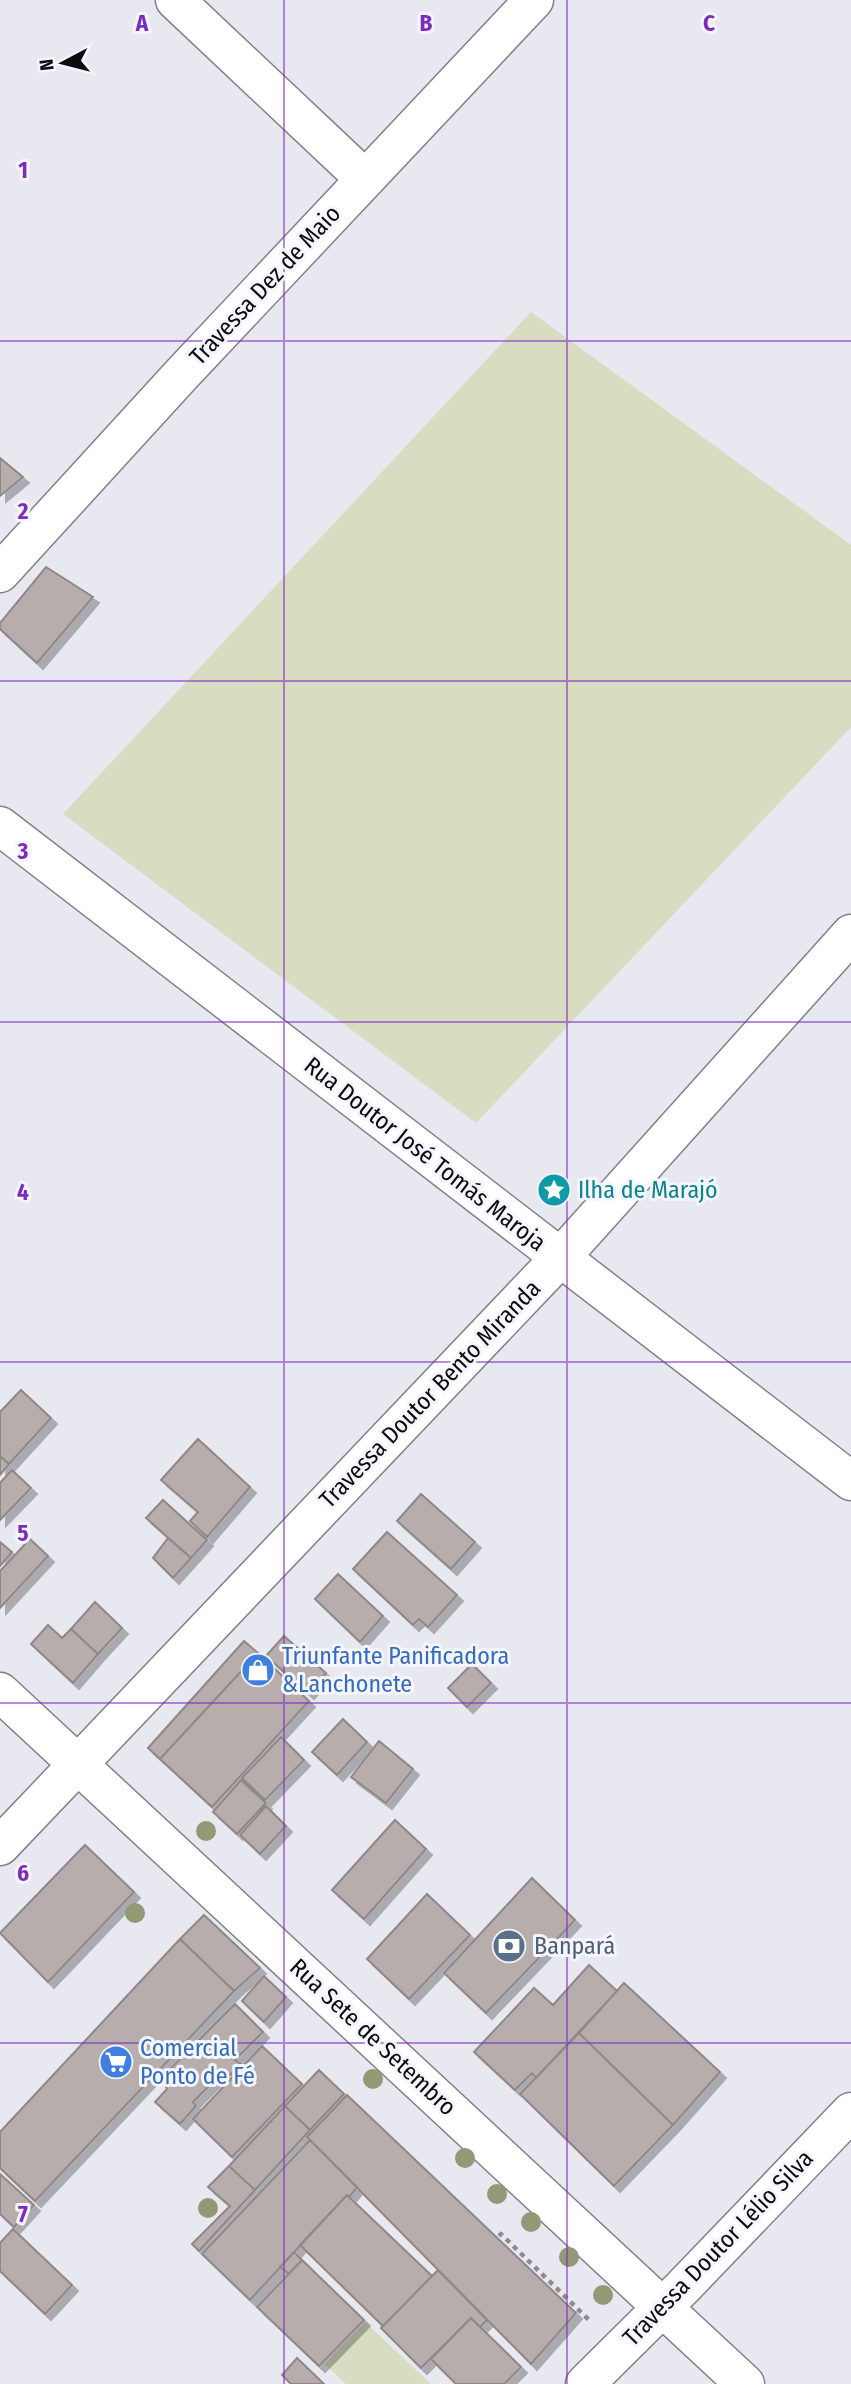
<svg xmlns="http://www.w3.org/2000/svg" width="851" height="2384" font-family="'Fira Sans Condensed',sans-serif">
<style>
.green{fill:#d8ddc1}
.building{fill:#b6adac;stroke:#908787;stroke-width:2;filter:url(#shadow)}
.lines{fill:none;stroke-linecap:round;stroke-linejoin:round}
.minor-casing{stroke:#828189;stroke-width:41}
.path{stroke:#8b8b90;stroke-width:4.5;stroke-dasharray:5 5;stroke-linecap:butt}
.minor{stroke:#fff;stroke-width:38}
.tree{fill:#949877}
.grid{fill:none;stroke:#7b2cbf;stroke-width:2;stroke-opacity:0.55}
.labels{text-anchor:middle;stroke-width:6;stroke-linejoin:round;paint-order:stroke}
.street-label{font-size:24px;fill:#0c0c0f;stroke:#f5f5fd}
.culture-label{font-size:24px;fill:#0d838f;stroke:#f5f5fd;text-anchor:start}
.shop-label{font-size:24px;fill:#366cbe;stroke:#f5f5fd;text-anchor:start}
.service-label{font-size:24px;fill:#4e5e75;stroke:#f5f5fd;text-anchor:start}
.grid-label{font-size:23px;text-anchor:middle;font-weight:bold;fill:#7b2cbf;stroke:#f5f5fd;stroke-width:6;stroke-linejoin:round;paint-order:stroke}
</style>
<defs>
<filter id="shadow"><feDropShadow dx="6" dy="6" stdDeviation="0" flood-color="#0004"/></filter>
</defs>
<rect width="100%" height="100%" fill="#e8e8f0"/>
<path class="green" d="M531 312 851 545V727L476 1123 63 814Z
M365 2322 431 2384H346L325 2364Z"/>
<path class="building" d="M0 458 23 477 0 496Z
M46 567 93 597 37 663 0 629V623Z
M21 1390 51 1418 9 1464 0 1456V1412Z
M198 1439 250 1487 207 1537 190 1521 198 1512 161 1480Z
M0 1456 9 1464 0 1475Z
M12 1470 31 1488 0 1520V1483Z
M421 1494 475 1542 451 1569 397 1521Z
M163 1500 207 1540 191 1558 146 1518Z
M387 1532 457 1595 428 1627 419 1619 413 1625 353 1569Z
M168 1538 191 1558 173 1578 153 1558Z
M30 1539 48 1556 0 1608V1571Z
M0 1542 12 1552 0 1566Z
M338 1574 383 1616 360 1642 315 1599Z
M95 1602 122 1628 98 1654 71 1629Z
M48 1625 62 1638 71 1629 98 1654 73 1683 31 1644Z
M284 1636 326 1673 308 1693 266 1656Z
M244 1641 258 1653 160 1759 148 1748Z
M258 1653 309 1701 212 1807 160 1759Z
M472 1664 491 1683 467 1707 448 1688Z
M343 1719 367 1742 337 1775 312 1752Z
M281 1737 304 1760 265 1800 242 1778Z
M379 1741 413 1769 386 1803 351 1777Z
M241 1780 266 1803 237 1834 213 1812Z
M266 1806 286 1826 260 1854 240 1835Z
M395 1820 426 1849 364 1919 332 1890Z
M85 1845 134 1892 48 1982 0 1933Z
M532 1878 575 1920 486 2013 444 1973Z
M427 1894 470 1935 409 1999 367 1959Z
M204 1915 260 1968 234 1991 180 1939Z
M180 1939 234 1991 35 2201 0 2168V2132Z
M589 1965 617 1991 536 2078 532 2073 515 2090 474 2052 534 1988 553 2005Z
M264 1976 286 1997 264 2022 242 2001Z
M624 1983 720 2072 673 2125 579 2033Z
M235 2004 263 2032 235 2060 241 2064 222 2083 217 2078 193 2102 196 2106 180 2124 155 2102 167 2089 165 2085 171 2077 167 2072Z
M579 2033 673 2125 614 2186 520 2094Z
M262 2046 302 2084 232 2157 193 2119Z
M319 2070 344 2094 310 2130 285 2106Z
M347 2095 576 2313 531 2364 307 2137Z
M285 2106 310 2130 255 2190 229 2166Z
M310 2140 357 2187 349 2197 347 2195 250 2300 202 2254Z
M229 2166 255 2190 199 2251 192 2244 230 2206 208 2187Z
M0 2174 34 2205 14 2227 0 2214Z
M347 2195 432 2276 383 2326 300 2245Z
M13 2229 72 2285 45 2314 0 2271V2243Z
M294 2252 302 2260 289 2274 280 2267Z
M302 2260 364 2320 319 2366 257 2307Z
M438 2270 487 2320 480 2327 471 2318 421 2368 381 2328Z
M471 2318 521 2367 504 2384H456L431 2359Z
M297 2358 324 2384H291L282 2375Z"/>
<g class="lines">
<defs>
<path id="minor" d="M175 0 365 179
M0 573 181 375 534 0
M0 826 851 1481
M0 1692 745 2384
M0 1846 560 1258 851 934
M585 2384 683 2287 851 2112"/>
</defs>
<use href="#minor" class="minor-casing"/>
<path class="path" d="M499 2236 501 2234 591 2322"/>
<use href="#minor" class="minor"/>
</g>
<g class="tree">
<circle cx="206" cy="1831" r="10"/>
<circle cx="135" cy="1913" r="10"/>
<circle cx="373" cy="2079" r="10"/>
<circle cx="465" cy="2158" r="10"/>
<circle cx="497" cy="2194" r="10"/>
<circle cx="208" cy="2208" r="10"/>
<circle cx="531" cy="2222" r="10"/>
<circle cx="569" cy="2257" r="10"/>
<circle cx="603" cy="2295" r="10"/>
</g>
<path class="grid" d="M284 0V2384M567 0V2384M0 341H851M0 681H851M0 1022H851M0 1362H851M0 1703H851M0 2043H851"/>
<defs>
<symbol id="sight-disc" viewBox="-11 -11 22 22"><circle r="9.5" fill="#0f9aa8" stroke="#f5f5fd"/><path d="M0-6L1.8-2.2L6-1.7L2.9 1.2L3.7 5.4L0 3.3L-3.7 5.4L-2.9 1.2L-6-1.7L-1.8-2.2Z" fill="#fff"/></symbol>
<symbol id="shop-disc" viewBox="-11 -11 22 22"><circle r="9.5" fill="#3f7fe0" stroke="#f5f5fd"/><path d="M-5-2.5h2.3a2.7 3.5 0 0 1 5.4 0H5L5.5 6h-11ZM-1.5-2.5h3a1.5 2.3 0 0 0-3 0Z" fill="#fff"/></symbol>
<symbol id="bank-disc" viewBox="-11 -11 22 22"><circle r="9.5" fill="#5c6f8a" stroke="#f5f5fd"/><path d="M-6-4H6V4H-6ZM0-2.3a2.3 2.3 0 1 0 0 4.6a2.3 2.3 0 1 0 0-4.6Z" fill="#fff"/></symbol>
<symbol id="supermarket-disc" viewBox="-11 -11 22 22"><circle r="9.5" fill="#3f7fe0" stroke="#f5f5fd"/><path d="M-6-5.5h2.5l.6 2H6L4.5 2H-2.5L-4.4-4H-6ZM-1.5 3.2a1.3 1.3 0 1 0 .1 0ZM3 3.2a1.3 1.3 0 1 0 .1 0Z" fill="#fff"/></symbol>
</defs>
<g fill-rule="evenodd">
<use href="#sight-disc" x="535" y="1171" width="38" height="38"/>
<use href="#shop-disc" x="239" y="1651" width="38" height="38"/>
<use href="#bank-disc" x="490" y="1927" width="38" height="38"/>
<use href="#supermarket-disc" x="97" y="2043" width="38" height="38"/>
</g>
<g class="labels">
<g class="street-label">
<text transform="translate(265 285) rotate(-47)" y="8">Travessa Dez de Maio</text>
<text transform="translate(425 1154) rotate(38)" y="8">Rua Doutor José Tomás Maroja</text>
<text transform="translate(430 1394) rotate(-46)" y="8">Travessa Doutor Bento Miranda</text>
<text transform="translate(373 2037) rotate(43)" y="8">Rua Sete de Setembro</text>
<text transform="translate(718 2248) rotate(-46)" y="8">Travessa Doutor Lélio Silva</text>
</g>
<g class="culture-label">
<text x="578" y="1198">Ilha de Marajó</text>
</g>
<g class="shop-label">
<text x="282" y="1664">Triunfante Panificadora<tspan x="282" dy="28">&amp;Lanchonete</tspan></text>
<text x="140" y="2056">Comercial<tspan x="140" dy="28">Ponto de Fé</tspan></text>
</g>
<g class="service-label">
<text x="534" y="1954">Banpará</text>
</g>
</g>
<g class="grid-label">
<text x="142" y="31">A</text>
<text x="426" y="31">B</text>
<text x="709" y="31">C</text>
<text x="23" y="178">1</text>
<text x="23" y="519">2</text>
<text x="23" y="859">3</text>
<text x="23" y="1200">4</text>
<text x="23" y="1541">5</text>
<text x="23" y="1881">6</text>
<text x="23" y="2222">7</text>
</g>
<g transform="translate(63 63) rotate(263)" stroke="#f5f5fd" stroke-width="5" paint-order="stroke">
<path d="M0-5L12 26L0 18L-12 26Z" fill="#0c0c0f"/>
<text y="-10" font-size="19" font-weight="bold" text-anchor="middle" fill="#0c0c0f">N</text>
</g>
</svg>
